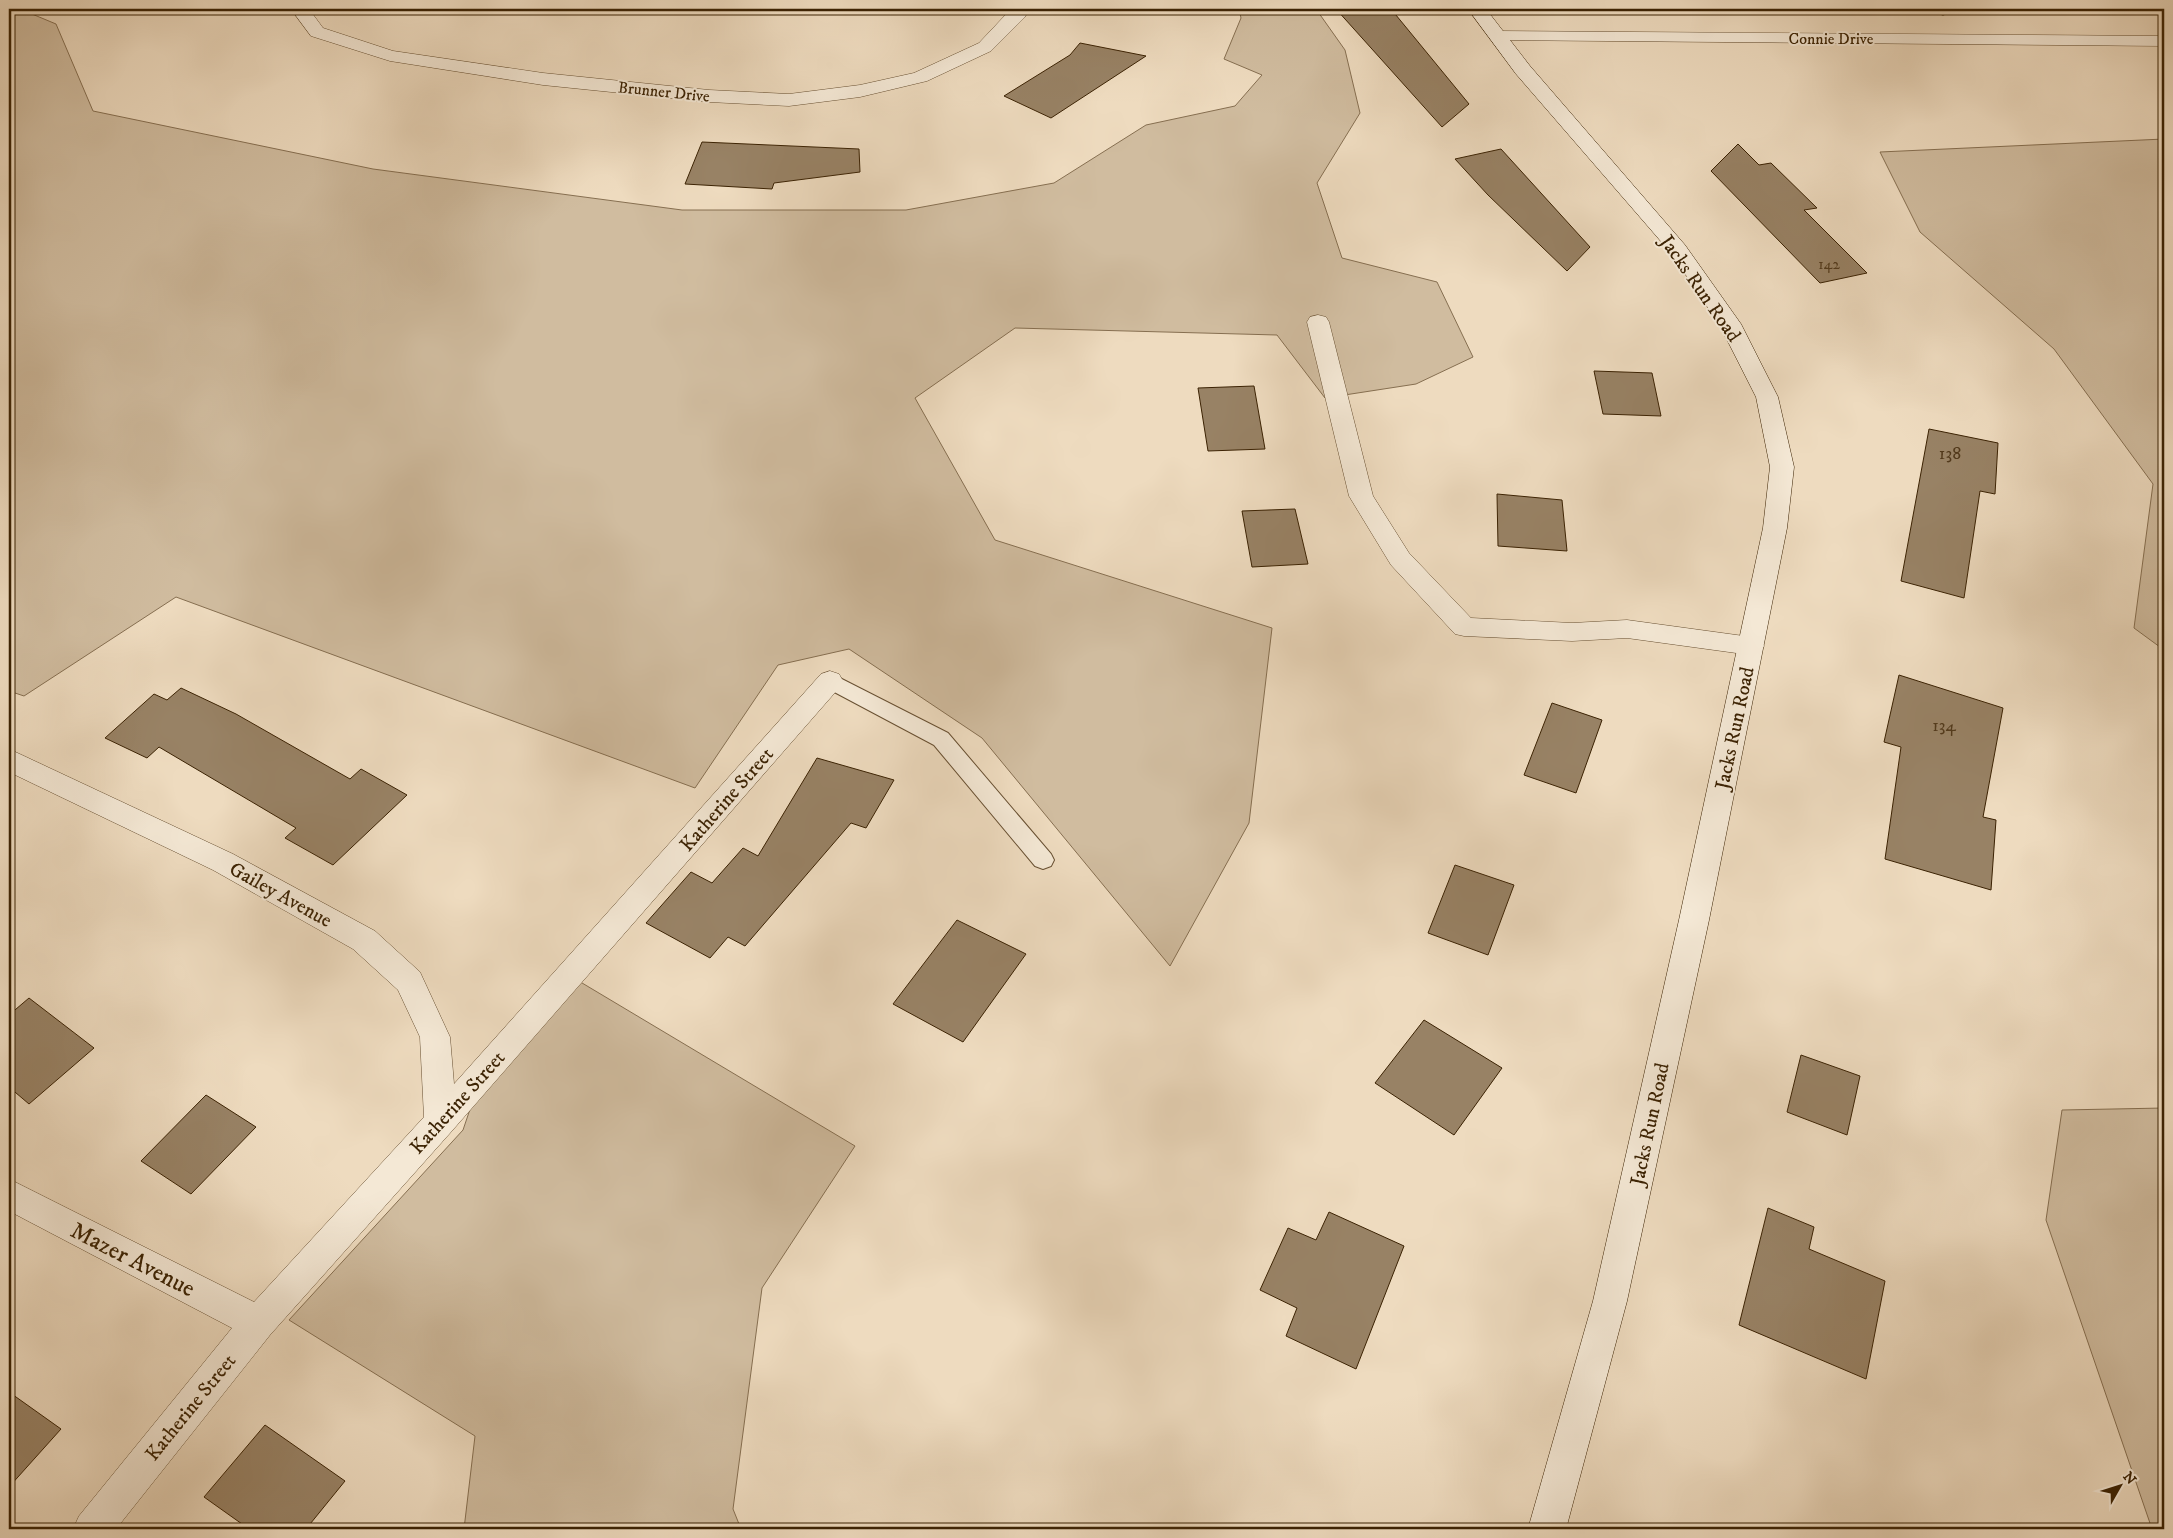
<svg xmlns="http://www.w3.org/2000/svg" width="2173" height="1538" font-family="'IM FELL DW Pica',serif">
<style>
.green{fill:#d0bc9f;stroke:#866f51}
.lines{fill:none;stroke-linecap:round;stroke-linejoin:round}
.stream{fill:#826b4d;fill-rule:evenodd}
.building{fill:#988265;stroke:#3b2203}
.lane-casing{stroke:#685032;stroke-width:2}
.street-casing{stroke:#685032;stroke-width:1}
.secondary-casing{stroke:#3b2203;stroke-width:1}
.lane{fill:#f4e8d5;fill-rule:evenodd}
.street{fill:#f4e8d5;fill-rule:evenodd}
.secondary{fill:#f4e8d5;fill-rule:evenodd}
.labels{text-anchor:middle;stroke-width:4;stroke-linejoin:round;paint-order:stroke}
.far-number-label{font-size:15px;fill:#523a1c}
.far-street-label{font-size:16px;fill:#3b2203;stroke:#f4e8d5}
.number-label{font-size:18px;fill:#523a1c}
.street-label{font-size:20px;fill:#3b2203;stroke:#f4e8d5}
.near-street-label{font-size:24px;fill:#3b2203;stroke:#f4e8d5}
</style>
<rect width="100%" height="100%" fill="#eedbbf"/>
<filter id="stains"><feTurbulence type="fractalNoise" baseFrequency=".004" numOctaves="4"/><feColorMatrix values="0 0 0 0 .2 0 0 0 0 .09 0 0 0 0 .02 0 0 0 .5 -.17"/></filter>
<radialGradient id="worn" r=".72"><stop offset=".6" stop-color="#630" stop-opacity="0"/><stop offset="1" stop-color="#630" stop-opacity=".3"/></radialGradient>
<path class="green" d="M9 9H20L56 24 93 111 373 169 682 210H906L1054 183 1146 125 1235 106 1262 75 1224 59 1241 18 1239 9H1316L1345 50 1360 113 1317 183 1342 258 1437 282 1473 357 1416 384 1325 398 1277 335 1015 328 915 398 995 540 1272 628 1249 823 1170 966 982 738 849 649 778 665 695 788 176 597 24 696 9 691Z
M2164 139V650L2134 628 2153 484 2054 349 1920 232 1880 152Z
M562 971 855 1146 762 1288 733 1509 741 1529H464L475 1436 289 1320 463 1130 489 1053Z
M2164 1108V1529H2152L2046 1220 2062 1110Z"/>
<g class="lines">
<path class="stream" d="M1930 9H1943L1948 13 1943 16Z"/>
</g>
<path class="building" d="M1336 9H1391L1469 104 1442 127Z
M1080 43 1146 56 1051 118 1004 96 1070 55Z
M702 142 859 149 860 172 774 183 772 189 685 184Z
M1738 144 1759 165 1771 163 1817 208 1804 210 1867 273 1820 283 1711 171Z
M1501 149 1590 247 1567 271 1488 195 1455 159Z
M1594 371 1652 373 1661 416 1603 414Z
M1254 386 1265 449 1208 451 1198 388Z
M1929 429 1998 443 1995 494 1980 491 1964 598 1901 581Z
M1497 494 1562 500 1567 551 1498 546Z
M1295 509 1308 564 1252 567 1242 511Z
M1899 675 2003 708 1983 817 1996 820 1991 890 1885 859 1901 747 1884 742Z
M181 688 236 714 350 779 361 769 407 795 333 865 285 838 296 828 159 747 147 758 105 738 154 694 167 700Z
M1552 703 1602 720 1576 793 1524 775Z
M817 758 894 780 866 828 851 823 745 946 728 937 710 958 646 923 691 872 712 883 743 848 758 856Z
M1455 865 1514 885 1488 955 1428 933Z
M957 920 1026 954 963 1042 893 1004Z
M29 998 94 1048 29 1104 9 1087V1015Z
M1424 1020 1502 1068 1454 1135 1375 1083Z
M1801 1055 1860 1076 1847 1135 1787 1112Z
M206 1095 256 1127 191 1194 141 1161Z
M1768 1208 1814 1227 1809 1249 1885 1281 1866 1379 1739 1325Z
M1329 1212 1404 1246 1356 1369 1286 1336 1297 1308 1260 1290 1288 1228 1316 1240Z
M9 1392 61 1429 9 1487Z
M265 1425 345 1481 306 1529H249L204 1497Z"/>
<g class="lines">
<defs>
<path id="lane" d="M830 673 948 733 1051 854 1054 860 1051 866 1043 869 1035 866 934 745 823 686 820 681 823 676Z"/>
<path id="street" d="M291 9H309L323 28 393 51 543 73 709 90 789 94 860 85 914 73 979 43 1011 9H1029L1025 17 991 51 927 81 860 97 789 106 709 102 543 85 390 61 311 36Z
M1498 31 2164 36V46L1492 40 1489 36 1492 32Z
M1318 315 1326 317 1329 322 1373 496 1409 553 1471 618 1572 623 1627 620 1751 637 1760 639 1764 646 1760 653 1751 655 1627 638 1572 641 1464 636 1455 634 1391 565 1349 496 1307 322 1310 317Z
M830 671 839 674 843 681 839 688 451 1132 270 1335 116 1529H73L79 1516 232 1328 9 1211V1179L254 1302 424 1117 420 1037 398 990 353 949 213 870 9 772V749L233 854 375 931 420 972 450 1037 454 1084 821 674Z"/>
<path id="secondary" d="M1468 9H1486L1530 66 1685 245 1741 324 1778 397 1794 467 1787 528 1709 920 1627 1301 1566 1529H1528L1593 1301 1679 920 1763 528 1770 467 1756 397 1719 324 1671 253 1516 74Z"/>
</defs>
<use href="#lane" class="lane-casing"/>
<use href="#street" class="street-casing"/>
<use href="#secondary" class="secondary-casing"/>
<use href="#lane" class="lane"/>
<use href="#street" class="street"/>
<use href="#secondary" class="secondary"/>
</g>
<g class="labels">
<g class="far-number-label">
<text x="1829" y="269">142</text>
</g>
<g class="far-street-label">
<text x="1831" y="44">Connie Drive</text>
<text transform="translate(664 91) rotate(6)" y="6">Brunner Drive</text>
</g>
<g class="number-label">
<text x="1950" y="459">138</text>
<text x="1944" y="731">134</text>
</g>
<g class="street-label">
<text transform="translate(1701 288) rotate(55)" y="7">Jacks Run Road</text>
<text transform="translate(1734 728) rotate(-78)" y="7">Jacks Run Road</text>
<text transform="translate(726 799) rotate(-49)" y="7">Katherine Street</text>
<text transform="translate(281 894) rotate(29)" y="7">Gailey Avenue</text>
<text transform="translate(457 1102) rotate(-48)" y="7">Katherine Street</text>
<text transform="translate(1649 1124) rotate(-78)" y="7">Jacks Run Road</text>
<text transform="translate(190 1407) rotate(-51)" y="7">Katherine Street</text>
</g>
<g class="near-street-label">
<text transform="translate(133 1259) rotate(27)" y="8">Mazer Avenue</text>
</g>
</g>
<rect width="2173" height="1538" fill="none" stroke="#eedbbf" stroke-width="30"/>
<rect x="10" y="10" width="2153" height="1518" fill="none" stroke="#3b2203" stroke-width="2.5"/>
<rect x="15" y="15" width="2143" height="1508" fill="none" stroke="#3b2203"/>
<g transform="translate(2120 1486) rotate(51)" stroke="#f4e8d5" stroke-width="4" paint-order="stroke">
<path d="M0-4L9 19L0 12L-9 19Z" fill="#3b2203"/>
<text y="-8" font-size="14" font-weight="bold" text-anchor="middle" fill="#3b2203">N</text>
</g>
<rect width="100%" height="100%" filter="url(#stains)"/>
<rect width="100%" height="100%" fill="url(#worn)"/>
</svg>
